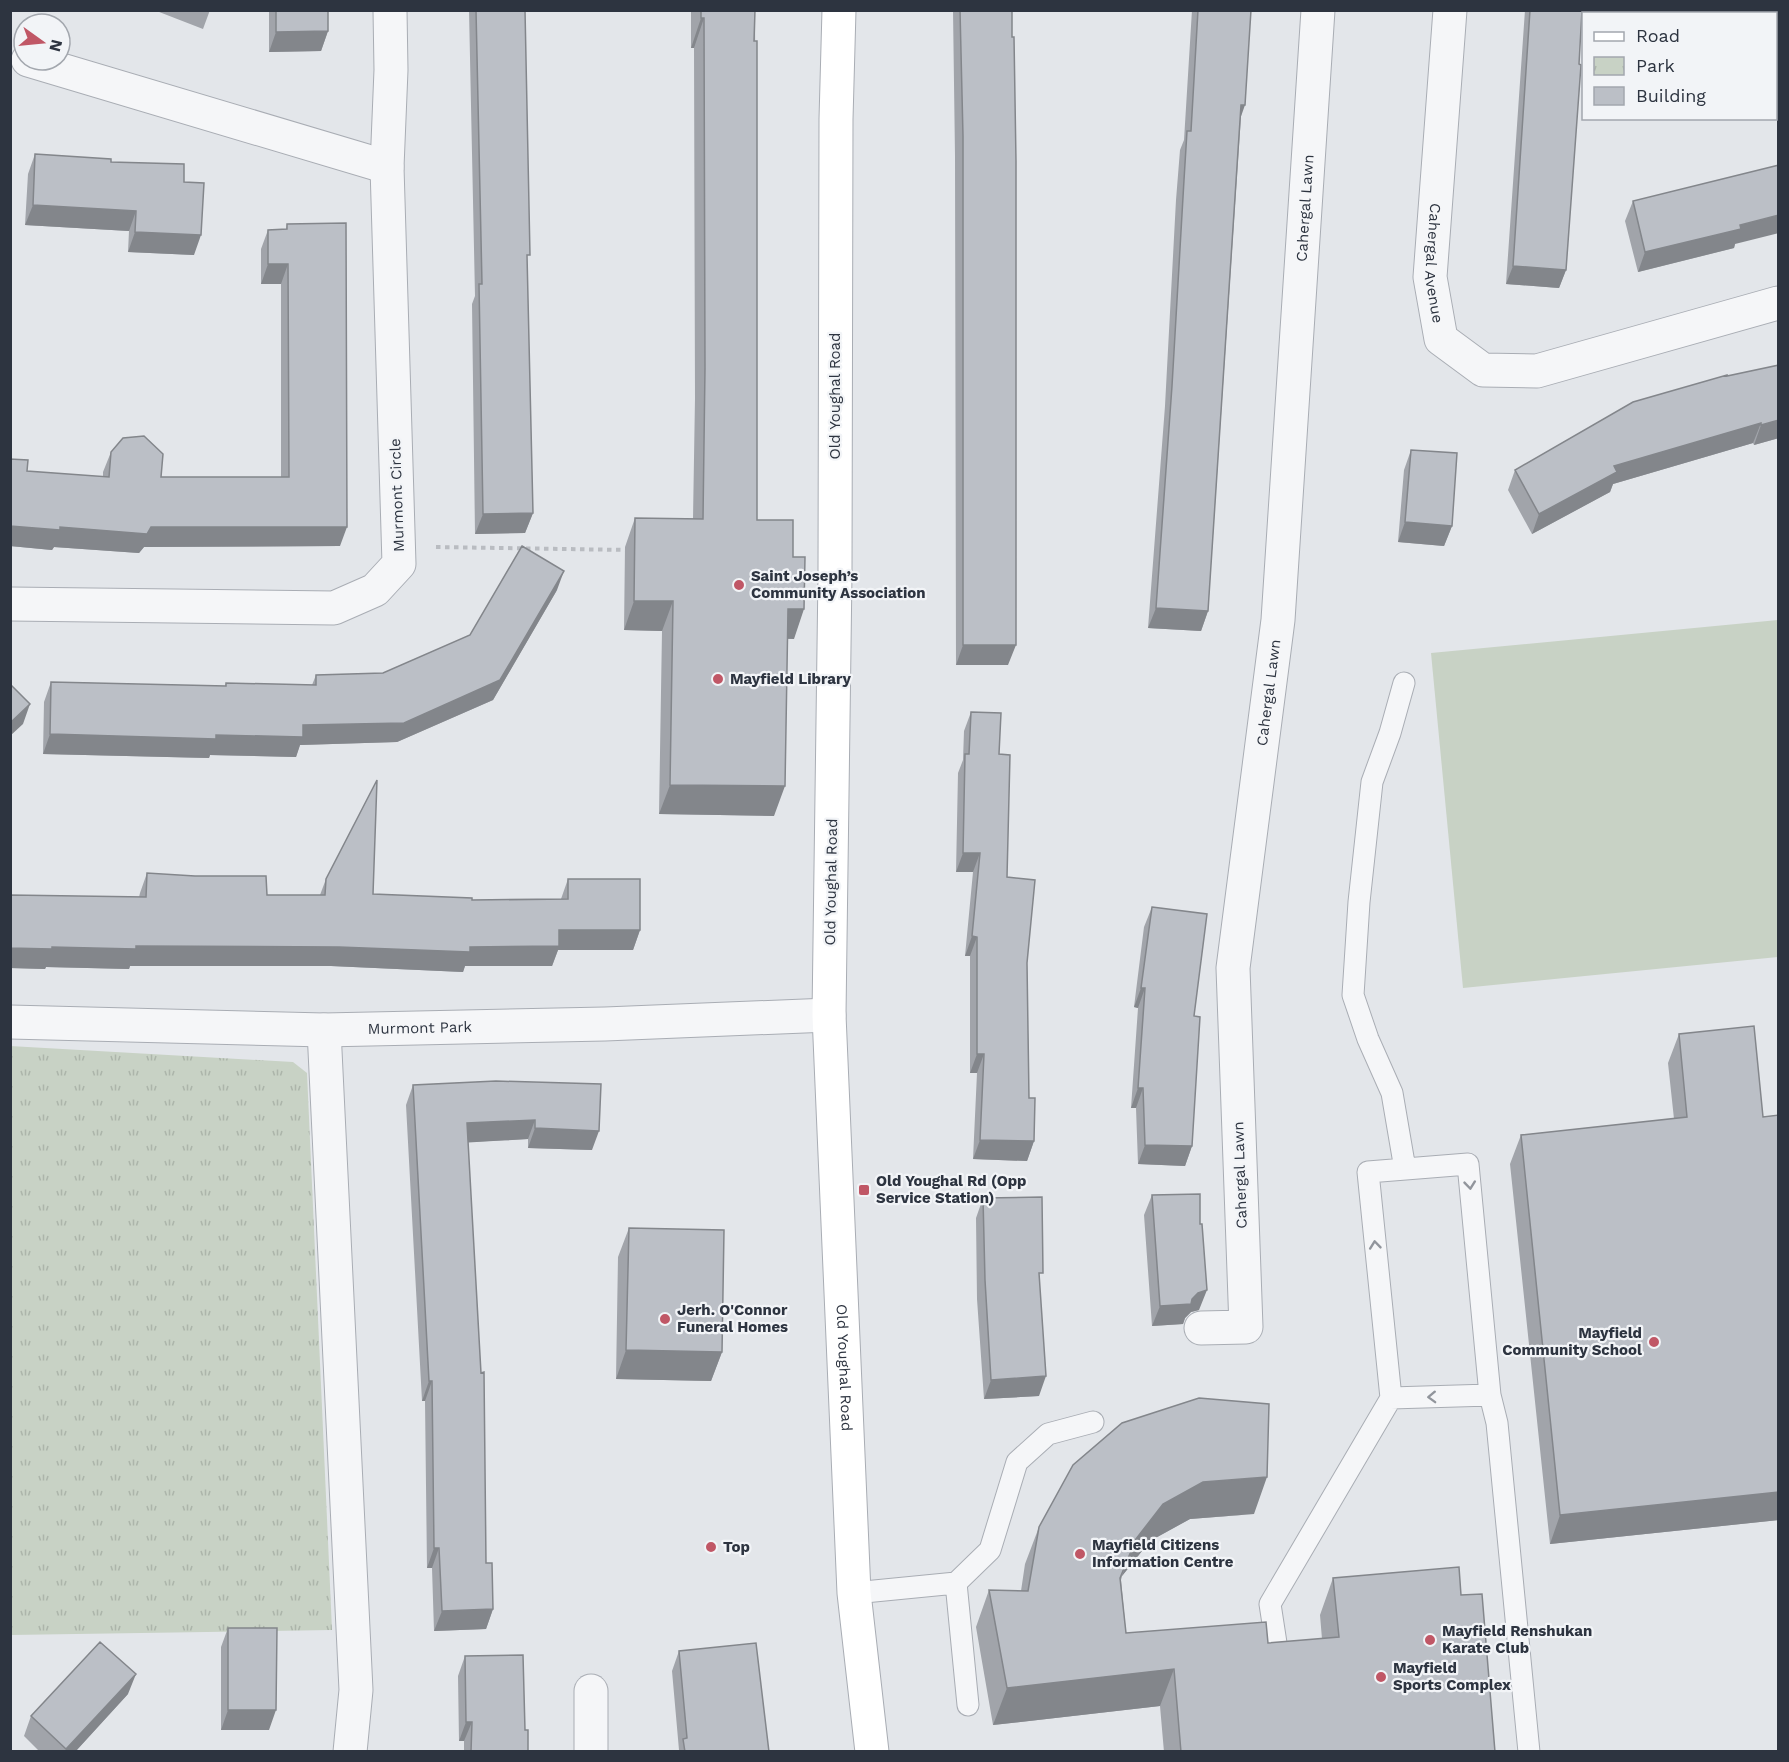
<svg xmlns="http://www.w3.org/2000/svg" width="1789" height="1762" font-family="'Work Sans',sans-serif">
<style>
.grass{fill:#c8d2c5}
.park{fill:url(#park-tufts)}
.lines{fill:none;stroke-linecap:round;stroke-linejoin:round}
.lane-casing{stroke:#a9adb4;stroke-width:23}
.street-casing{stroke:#a9adb4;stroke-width:35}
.secondary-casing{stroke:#a9adb4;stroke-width:35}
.path{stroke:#b9bcc1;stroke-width:4;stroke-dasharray:4.5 4.5;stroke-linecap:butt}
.lane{stroke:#f5f6f8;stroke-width:21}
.street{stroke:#f5f6f8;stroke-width:33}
.secondary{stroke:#fff;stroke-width:33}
.wall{fill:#a1a4aa}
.shaded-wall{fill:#83868b}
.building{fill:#bbbfc6;stroke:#83868b;stroke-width:1.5}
.oneway{stroke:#91959c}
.poi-dot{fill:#c05766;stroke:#f2f4f7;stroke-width:2}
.labels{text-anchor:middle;stroke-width:4.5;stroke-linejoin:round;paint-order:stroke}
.street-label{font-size:15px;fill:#2d3440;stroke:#f2f4f7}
.poi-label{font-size:15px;font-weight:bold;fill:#2d3440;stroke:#f2f4f7;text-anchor:start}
</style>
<defs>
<pattern id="park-tufts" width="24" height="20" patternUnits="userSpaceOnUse" patternTransform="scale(1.5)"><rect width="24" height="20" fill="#c8d2c5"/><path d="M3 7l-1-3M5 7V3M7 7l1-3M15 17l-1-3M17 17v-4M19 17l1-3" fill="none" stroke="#acb5aa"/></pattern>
</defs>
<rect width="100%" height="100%" fill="#e3e6ea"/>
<path class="grass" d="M1778 620V957L1463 988 1431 653Z"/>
<path class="park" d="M10 1046 293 1062 307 1073 332 1630 11 1635Z"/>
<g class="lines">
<defs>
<path id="lane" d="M1404 683 1390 733 1372 782 1359 902 1353 995 1368 1039 1392 1093 1405 1169
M1490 1395 1391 1398 1368 1172 1468 1164 1490 1395 1497 1423 1529 1752
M956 1583 968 1705
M854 1593 956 1583 990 1550 1017 1462 1048 1434 1093 1422
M1276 1643 1270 1604 1391 1398"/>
<g id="street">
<path id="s1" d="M1450 10 1430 277 1441 339 1483 370 1537 371 1778 303"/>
<path d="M28 60 387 167"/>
<path d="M10 604 334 608 375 590 399 564 387 167 391 70 390 10"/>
<path id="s2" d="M10 1022 324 1030 605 1024 829 1015"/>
<path d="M324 1030 356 1690 350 1752"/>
<path id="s3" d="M1201 1328 1246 1327 1233 968 1278 620 1318 10"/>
<path d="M591 1691V1752"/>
</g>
<g id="secondary">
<path id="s4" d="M839 10 836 119 835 574 829 1015 854 1593 872 1752"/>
</g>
</defs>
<use href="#lane" class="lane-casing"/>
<use href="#street" class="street-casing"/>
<use href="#secondary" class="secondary-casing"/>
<path class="path" d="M436 547 629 550"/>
<use href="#lane" class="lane"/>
<use href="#street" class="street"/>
<use href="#secondary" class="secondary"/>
</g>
<path class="wall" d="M154 10H210L203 29Z
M269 10H328V31L321 51 269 52Z
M469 10H525L527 263 533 513 525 533 475 534 472 304 475 296Z
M691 10H755L757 520 793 557 794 639H788L774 816 659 814 662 631 624 630 625 547 635 518 693 519 695 398 694 48H691Z
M953 10H1012L1008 665H956L955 156Z
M1192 10H1251L1241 116 1208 611 1201 631 1148 628 1165 406 1176 200 1180 150 1184 140Z
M1525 10H1582L1566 270 1559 288 1506 284Z
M35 154 111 162 184 182 194 255 128 252 129 231 25 225 28 174Z
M1633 201 1735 244 1734 248 1638 272 1625 221Z
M287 224 340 546 144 547 139 553 54 547 52 550 10 546V459L27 471 103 477V472L111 452 161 477H281V284H261V249L268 230 286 229Z
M1727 376 1779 438 1754 445 1753 443 1613 484 1610 492 1532 534 1508 490 1515 470Z
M1411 450 1452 526 1444 546 1398 542 1404 470Z
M557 590 493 700 397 742 300 745 296 757 210 755 209 758 43 754 44 702 51 682 225 686 226 683 312 685 316 675 383 673 470 635Z
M971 712 999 754 1007 877 1027 963 1029 1098 1034 1141 1027 1161 973 1159 977 1073H970V956H965L973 872H956L958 773 963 760 964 731Z
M147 873 267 895H320L326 879 373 894 472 900 561 899 568 879 640 930 633 950H558L552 966H465L463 972 331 966H130L129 969 46 967 45 969 10 968V895L139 897 140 893Z
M1152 907 1194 1016 1192 1146 1185 1166 1138 1164 1136 1108H1131L1138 1008 1134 1007 1144 927Z
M1679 1034 1763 1117 1779 1115V1520L1550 1544 1510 1164 1521 1135 1674 1119 1668 1063Z
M496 1081 592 1150 528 1148V1139L468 1142 486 1563 493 1609 486 1629 434 1631 432 1568H427L425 1401H422L406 1105 413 1085Z
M1152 1195 1199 1310 1191 1312 1185 1318 1183 1324 1152 1326 1144 1215Z
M983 1198 1040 1281 1039 1396 984 1399 977 1299 976 1218Z
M629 1228 722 1352 711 1381 616 1379 618 1257Z
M1254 1514 1190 1519 1150 1541 1122 1576 1121 1580 1126 1633 1268 1643 1322 1639 1320 1615 1333 1578 1461 1595 1495 1752H1164L1160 1706 993 1725 976 1627 989 1590 1021 1591 1025 1564 1039 1527Z
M228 1628 269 1730H221V1647Z
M679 1651 769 1752H678L679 1750 672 1671Z
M465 1656 525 1730 528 1752H464V1741H459L458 1676Z
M128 1694 75 1752H40L24 1736 31 1716Z"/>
<path class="shaded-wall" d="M701 18H704L694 48H691Z
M328 31 321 51 269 52 276 32Z
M1241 105H1245L1238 125Z
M33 205 136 211 129 231 25 225Z
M1779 215V233L1735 244 1734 248 1638 272 1645 252 1740 225Z
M135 232 201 235 194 255 128 252Z
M268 264H288L281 284H261Z
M1513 266 1566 270 1559 288 1506 284Z
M1779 420V438L1754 445 1761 425Z
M1761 423 1753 443 1613 484 1610 492 1532 534 1539 514 1614 466Z
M533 513 525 533 475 534 483 514Z
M1405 522 1452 526 1444 546 1398 542Z
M10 526 60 527H347L340 546 144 547 139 553 54 547 52 550 10 546Z
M564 571 557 590 493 700 397 742 300 745 296 757 210 755 209 758 43 754 50 734 216 735 303 725 404 723Z
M634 601H673L662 631 624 630Z
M1156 608 1208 611 1201 631 1148 628Z
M788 609H804L794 639 777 638Z
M963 645H1016L1008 665H956Z
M30 704 23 724 10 736V723Z
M670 785 785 786 774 816 659 814Z
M963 853H980L973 872H956Z
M559 930H640L633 950H558L552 966H465L463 972 331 966H130L129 969 46 967 45 969 10 968V948L136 946 470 947Z
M972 936 977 937 970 956H965Z
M1141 988H1145L1138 1008 1134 1007Z
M977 1054H984L977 1073H970Z
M1138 1088H1143L1136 1108H1131Z
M535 1120 528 1139 460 1143 467 1123Z
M535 1128 599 1131 592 1150 528 1148Z
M980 1140 1034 1141 1027 1161 973 1159Z
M1145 1145 1192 1146 1185 1166 1138 1164Z
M1207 1290 1199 1310 1191 1312 1185 1318 1183 1324 1152 1326 1160 1306 1192 1299 1198 1293Z
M626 1350 722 1352 711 1381 616 1379Z
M1046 1376 1039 1396 984 1399 991 1380Z
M429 1381H432L425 1401H422Z
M1267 1477 1254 1514 1190 1519 1150 1541 1122 1576 1107 1615 1136 1539 1163 1504 1203 1482Z
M1779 1492V1520L1550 1544 1560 1515Z
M434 1548H439L432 1568H427Z
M493 1609 486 1629 434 1631 442 1611Z
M1174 1669 1160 1706 993 1725 1007 1688Z
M136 1674 128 1694 75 1752H65L66 1749Z
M228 1710H276L269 1730H221Z
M466 1722H472L464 1741H459Z"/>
<path class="building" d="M276 10H328V31L276 32Z
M476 10H525L530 255H527L533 513 483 514 479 284H482Z
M701 10H755L754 41H757V520H793V557H805L804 609H788L785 786 670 785 673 601H634L635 518 703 519 705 368 704 18H701Z
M960 10H1012V37H1014L1016 161V645H963V136Z
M1198 10H1251L1245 105H1241L1208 611 1156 608 1172 386 1184 180 1187 131H1191Z
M1530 10H1582L1579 64 1581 65 1566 270 1513 266Z
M35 154 111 159V162L184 164V182L204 183 201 235 135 232 136 211 33 205Z
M1779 165V215L1740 225 1741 229 1645 252 1633 201Z
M346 223 347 527H151L147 534 60 527V530L10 526V459L28 460 27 471 109 477 111 452 123 438 144 436 163 454 161 477H289L288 264H268V230L287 229V224Z
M1779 365V420L1761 425V423L1614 466 1617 472 1539 514 1515 470 1633 402 1727 375V376Z
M1411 450 1457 453 1452 526 1405 522Z
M522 546 564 571 500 680 404 723 303 725V737L216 735V739L50 734 51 682 226 686V683L316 685V675L383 673 470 635Z
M10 684 30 704 10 723Z
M971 712 1001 713 999 754 1010 755 1007 877 1035 880 1027 963 1029 1098H1035L1034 1141 980 1140 984 1054H977V937L972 936 980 853H963L965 754H969Z
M377 780 373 894 472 898V900L568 899V879H640V930H559V946L470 947V952L339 947 136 946V949L52 947V949L10 948V895L146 897 147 873 195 876H266L267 895H325L326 879Z
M1152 907 1207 914 1194 1016 1200 1017 1192 1146 1145 1145 1143 1088H1138L1145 988H1141Z
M1754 1026 1763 1117 1779 1115V1492L1560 1515 1521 1135 1687 1117 1679 1034Z
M496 1081 601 1084 599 1131 535 1128V1120L467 1123 481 1373 484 1372 486 1563H492L493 1609 442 1611 439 1548H434L432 1381H429L413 1085Z
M1200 1194V1224H1202L1207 1290 1198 1293 1192 1299 1191 1304 1160 1306 1152 1195Z
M1042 1197 1043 1273H1039L1046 1376 991 1380 985 1280 983 1198Z
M629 1228 724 1230 722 1352 626 1350Z
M1199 1398 1269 1404 1267 1477 1203 1482 1163 1504 1136 1539 1120 1578 1126 1633 1266 1622 1268 1643 1339 1637 1333 1578 1459 1567 1461 1595 1482 1594 1495 1752H1181L1174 1669 1007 1688 989 1590 1028 1591 1039 1527 1073 1465 1122 1423Z
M228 1628H277L276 1710H228Z
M100 1642 136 1674 66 1749 31 1716Z
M756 1643 769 1752H685L683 1739 687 1738 679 1651Z
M523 1655 525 1730H528V1752H471L472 1722H466L465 1656Z"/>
<defs><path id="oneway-chevron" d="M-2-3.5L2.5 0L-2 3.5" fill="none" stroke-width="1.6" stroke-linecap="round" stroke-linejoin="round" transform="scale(1.5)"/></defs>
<g class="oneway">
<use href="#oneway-chevron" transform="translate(1470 1185) rotate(84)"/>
<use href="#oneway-chevron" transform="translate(1375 1245) rotate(-96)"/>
<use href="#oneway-chevron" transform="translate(1432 1397) rotate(178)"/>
</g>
<g class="poi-dot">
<circle cx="739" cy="585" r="6"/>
<circle cx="718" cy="679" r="6"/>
<rect x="858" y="1184" width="12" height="12" rx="3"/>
<circle cx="665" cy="1319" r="6"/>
<circle cx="1654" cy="1342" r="6"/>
<circle cx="711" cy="1547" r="6"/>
<circle cx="1080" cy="1554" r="6"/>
<circle cx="1430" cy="1640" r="6"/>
<circle cx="1381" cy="1677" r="6"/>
</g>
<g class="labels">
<g class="street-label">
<text dy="5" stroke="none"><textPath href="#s3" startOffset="1168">Cahergal Lawn</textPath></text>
<text dy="5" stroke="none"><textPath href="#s1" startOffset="254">Cahergal Avenue</textPath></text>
<text transform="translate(835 396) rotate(-90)" y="5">Old Youghal Road</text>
<text transform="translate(397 495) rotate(-92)" y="5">Murmont Circle</text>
<text dy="5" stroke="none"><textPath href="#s3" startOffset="682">Cahergal Lawn</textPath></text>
<text transform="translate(831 882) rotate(-89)" y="5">Old Youghal Road</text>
<text dy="5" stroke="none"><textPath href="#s2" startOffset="410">Murmont Park</textPath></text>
<text transform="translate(1240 1175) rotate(-92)" y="5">Cahergal Lawn</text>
<text dy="5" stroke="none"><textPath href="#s4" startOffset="1358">Old Youghal Road</textPath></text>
</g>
<g class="poi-label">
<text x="751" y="581">Saint Joseph’s<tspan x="751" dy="17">Community Association</tspan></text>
<text x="730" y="684">Mayfield Library</text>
<text x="876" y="1186">Old Youghal Rd (Opp<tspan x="876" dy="17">Service Station)</tspan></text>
<text x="677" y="1315">Jerh. O'Connor<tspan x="677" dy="17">Funeral Homes</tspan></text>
<text x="1642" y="1338" text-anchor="end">Mayfield<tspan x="1642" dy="17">Community School</tspan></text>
<text x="1092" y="1550">Mayfield Citizens<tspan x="1092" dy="17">Information Centre</tspan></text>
<text x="723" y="1552">Top</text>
<text x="1442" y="1636">Mayfield Renshukan<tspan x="1442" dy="17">Karate Club</tspan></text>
<text x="1393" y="1673">Mayfield<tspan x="1393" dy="17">Sports Complex</tspan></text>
</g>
</g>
<rect width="1789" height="1762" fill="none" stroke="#2d3440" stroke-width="24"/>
<rect x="1582" y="12" width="195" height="108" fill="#f2f4f7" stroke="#a3a7ae" stroke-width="1.5"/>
<rect x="1594" y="32" width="30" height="9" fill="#ffffff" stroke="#a3a7ae" stroke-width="1.5"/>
<text x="1636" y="42" font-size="18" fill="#2d3440">Road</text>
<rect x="1594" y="57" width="30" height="18" fill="url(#park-tufts)" stroke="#a3a7ae" stroke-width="1.5"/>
<text x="1636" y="72" font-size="18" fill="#2d3440">Park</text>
<rect x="1594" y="87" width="30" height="18" fill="#bbbfc6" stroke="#a3a7ae" stroke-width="1.5"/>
<text x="1636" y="102" font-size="18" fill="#2d3440">Building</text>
<g transform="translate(42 42) rotate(105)"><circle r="28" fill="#f2f4f7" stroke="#a3a7ae" stroke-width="1.5"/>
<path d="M0-4.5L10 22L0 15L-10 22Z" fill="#c05766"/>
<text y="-9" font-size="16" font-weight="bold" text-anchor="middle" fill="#2d3440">N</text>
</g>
</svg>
